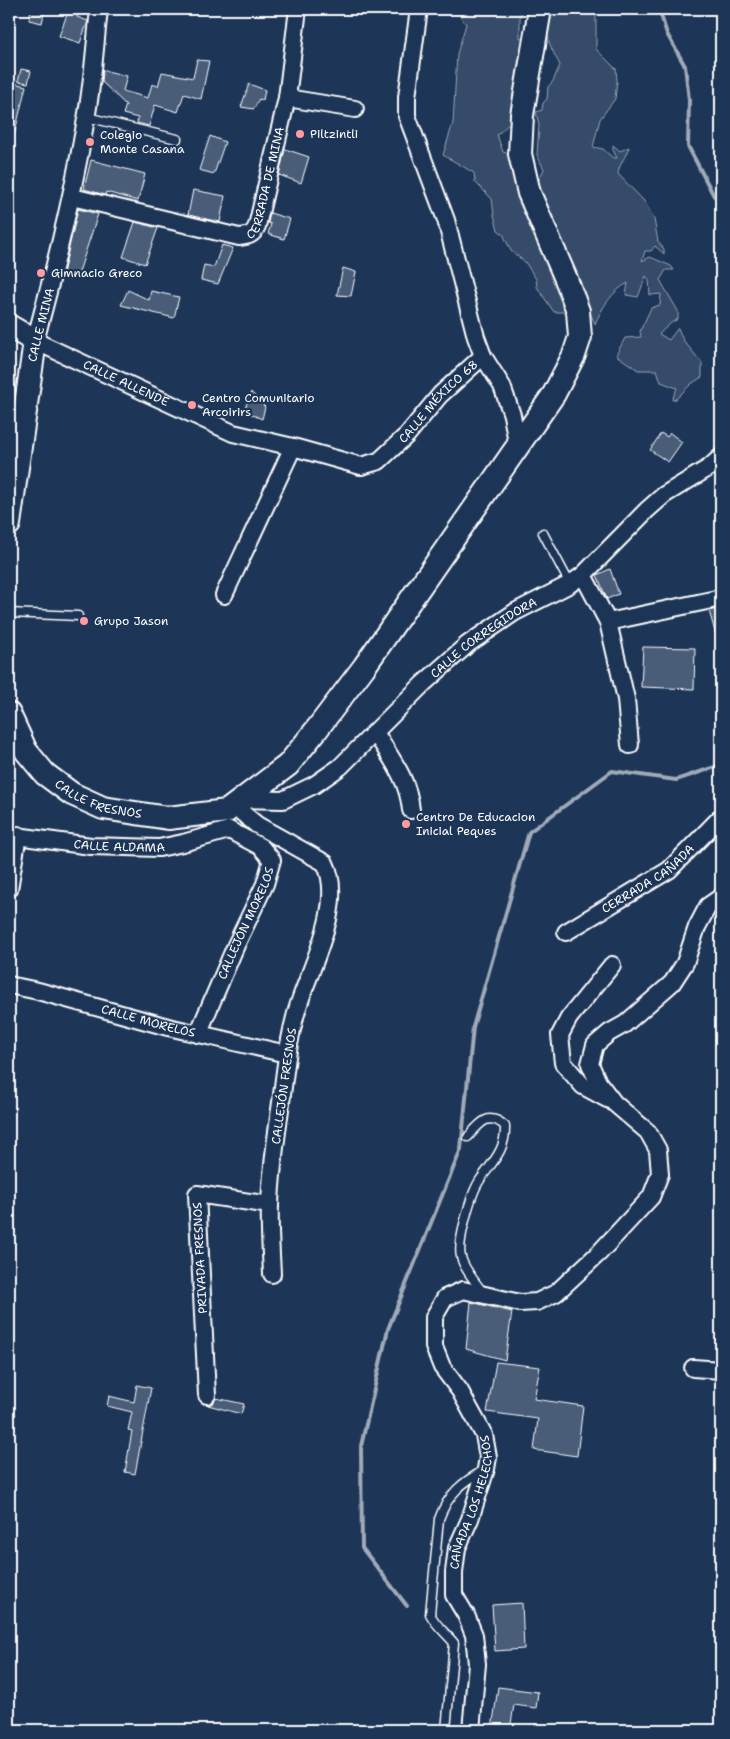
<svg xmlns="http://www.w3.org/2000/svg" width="730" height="1739" font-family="'Shantell Sans',sans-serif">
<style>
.green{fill:#364b69;stroke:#9aa5b4}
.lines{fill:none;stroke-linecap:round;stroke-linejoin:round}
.stream{stroke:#a0aab8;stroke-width:4}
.building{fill:#4a5d79;stroke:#fff}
.lane-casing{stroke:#fff;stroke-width:11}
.street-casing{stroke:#fff;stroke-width:20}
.secondary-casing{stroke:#fff;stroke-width:26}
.lane{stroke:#1d3557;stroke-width:8}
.street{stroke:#1d3557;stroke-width:16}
.secondary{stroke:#1d3557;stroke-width:22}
.poi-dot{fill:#ff9aa2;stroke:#1d3557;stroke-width:2}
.labels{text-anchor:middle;stroke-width:4.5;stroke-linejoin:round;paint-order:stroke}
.poi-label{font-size:12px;fill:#fff;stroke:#1d3557;text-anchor:start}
.street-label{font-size:12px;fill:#fff;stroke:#1d3557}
</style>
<rect width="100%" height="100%" fill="#1d3557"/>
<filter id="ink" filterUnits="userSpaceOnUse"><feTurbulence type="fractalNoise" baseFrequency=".02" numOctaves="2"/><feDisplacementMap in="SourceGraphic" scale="10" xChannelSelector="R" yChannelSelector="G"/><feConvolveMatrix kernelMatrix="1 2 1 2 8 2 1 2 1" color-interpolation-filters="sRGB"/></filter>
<g filter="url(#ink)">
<path class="green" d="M455 9H523L520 17V38L530 36 531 103 497 135 503 152 518 157 537 184 544 169 537 155 539 125 536 112 542 110 543 103 547 99 548 87 553 81 560 65C546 39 545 37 554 9H594L596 12V49L616 69 617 81 615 99 600 119 593 147 603 149 613 158H617L613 150V145L620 151 629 147C626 157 619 164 618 174L644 201 654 219 658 242 664 249V254L655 246 651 251H645L642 261 650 257 671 266 674 270H666L660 280 678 311V319L671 323 659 334 669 340 678 328 683 340 702 363V377L691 384 676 399 672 400 677 388 661 382 657 370H638L616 355 625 338 641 337 640 331 651 308 660 305 661 294 650 295 649 280 646 276 638 297 626 295 628 283C613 290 601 309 595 324L588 308 572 295 566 312H554L537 287 536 279 525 262 511 251 503 234 498 230 494 215 492 199 475 182 474 173 443 155 453 123 457 54 466 24Z"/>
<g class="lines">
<path class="stream" d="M659 9 667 34 685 66 689 100 688 146 714 196 721 199
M407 1606 362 1548 361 1446 388 1329 461 1149 473 1027 529 832 612 771 676 780 721 765"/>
</g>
<path class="building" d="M31 9H45L42 23 29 20Z
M69 9H79L77 17 88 21 80 43 59 36Z
M197 60 209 61 201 99 184 94 178 112 155 105 149 126 137 123 138 118 123 114 126 105 102 82 103 70 127 76 123 91 148 98 152 84 158 86 162 72 193 78Z
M21 69 31 71 28 83 18 81Z
M9 82 26 86 13 140H9Z
M249 84 265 90 263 100 259 99 254 109 241 107Z
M210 136 225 142 214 174 199 170Z
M285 149 309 157 301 183 279 175Z
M91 160 145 174 138 201 106 192 105 195 84 189Z
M193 190 225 196 220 222 188 215Z
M78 209 98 214 77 278 63 273Z
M270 213 290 219 284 239 268 234 271 224 268 223Z
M135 222 158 228 145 264 123 257Z
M222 245 233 248 218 284 201 280 204 265 214 267Z
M343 268 356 272 351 296 337 295Z
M128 290 149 300 151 291 179 297 174 318 121 305Z
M251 392 265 407 262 419 244 411Z
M661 433 667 437 670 433 682 442 668 462 650 450Z
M610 569 619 594 607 599 597 575Z
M721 608V641L718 642 709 611Z
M643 647 695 648 694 689 641 687Z
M471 1302 512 1312 505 1360 466 1349Z
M496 1362 540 1367 534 1399 583 1406 577 1456 534 1450 538 1419 487 1412Z
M137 1385 151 1388 135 1474 125 1472 132 1431 128 1430 132 1412 107 1406 109 1396 134 1402Z
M216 1398 244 1404 241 1414 208 1405 213 1403Z
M522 1603 524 1649 495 1651 492 1605Z
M498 1687 538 1692 536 1708 514 1705 510 1730 492 1729Z"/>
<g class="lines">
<defs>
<path id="lane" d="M87 117 177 139
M543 533 570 584
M9 613 78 616
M468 1137C480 1123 488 1111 505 1126 506 1150 493 1161 480 1180 471 1193 457 1242 461 1257 464 1270 476 1282 483 1293
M446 1730 454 1643C445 1632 437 1627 430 1614L439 1519C448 1494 462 1482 485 1470"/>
<g id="street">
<path id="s1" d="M99 9C95 45 93 82 86 119 73 194 55 268 35 341L233 433 293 447 361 466 379 461 407 435 440 395 483 356"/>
<path d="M419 9 407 97V116L446 220 476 337 483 356 502 386 512 415 518 449"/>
<path d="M287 98 355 109"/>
<path id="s2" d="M72 197 239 237C249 236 253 235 257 226L287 98 298 9"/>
<path d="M583 575 608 622 626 699 630 745"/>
<path d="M224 595 293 447"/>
<path d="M608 622 721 598"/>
<path d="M375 732C391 759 408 778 411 810"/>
<path id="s3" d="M243 799 283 800 314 785 340 767 423 684 468 644 515 612 570 584 583 575 647 510 664 495 710 467 721 457"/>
<path d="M234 806 257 825 325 863C344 901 315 958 302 995 290 1027 286 1062 282 1095 277 1132 271 1169 270 1205 269 1228 271 1251 272 1274"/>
<path id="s4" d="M9 835 91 846 159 848 183 843 229 830"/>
<path d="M9 889 18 835"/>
<path id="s5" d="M566 932 669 870 721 817"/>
<path id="s6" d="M9 985 38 991 168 1027 287 1054"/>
<path id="s7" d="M198 1034 236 945 265 884 272 860 261 847 229 830"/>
<path d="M607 1099 583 1086 563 1063 560 1035 569 1018 612 965"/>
<path d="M693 1368 721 1370"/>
<path d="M207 1395 197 1194 270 1205"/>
<path id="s8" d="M471 1730 477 1664 474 1635 466 1615 454 1595V1572L457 1548 470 1519 486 1469 488 1457 484 1435 460 1391 442 1367 434 1347V1317L445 1298 463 1290 520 1303 537 1302 556 1293 599 1253 651 1197 660 1174 658 1150 648 1132 614 1103 598 1082 590 1064 595 1045 609 1033 625 1024 672 983 685 963 697 927 708 906 721 897"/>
</g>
<g id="secondary">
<path d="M9 326 35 341 9 524"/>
<path id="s9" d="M9 714 26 751 45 774 72 794 103 808 168 818 227 811 288 765 317 729 364 667 554 394 574 355 580 337 578 311 566 279 529 193 520 154 522 115 540 9"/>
</g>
</defs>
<use href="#lane" class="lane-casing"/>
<use href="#street" class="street-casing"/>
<use href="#secondary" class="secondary-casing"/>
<use href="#lane" class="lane"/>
<use href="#street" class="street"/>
<use href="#secondary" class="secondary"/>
</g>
</g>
<g class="poi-dot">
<circle cx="300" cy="134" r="5"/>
<circle cx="90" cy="142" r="5"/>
<circle cx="41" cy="273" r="5"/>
<circle cx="192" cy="405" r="5"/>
<circle cx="84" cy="621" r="5"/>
<circle cx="406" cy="824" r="5"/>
</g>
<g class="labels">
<g class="poi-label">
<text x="310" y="138">Piltzintli</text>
<text x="100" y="139">Colegio<tspan x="100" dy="14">Monte Casana</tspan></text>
<text x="51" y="277">Gimnacio Greco</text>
<text x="202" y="402">Centro Comunitario<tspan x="202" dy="14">Arcoirirs</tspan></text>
<text x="94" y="625">Grupo Jason</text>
<text x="416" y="821">Centro De Educacion<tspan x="416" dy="14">Inicial Peques</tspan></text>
</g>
<g class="street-label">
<text dy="4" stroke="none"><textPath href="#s2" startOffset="238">CERRADA DE MINA</textPath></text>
<text transform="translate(41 325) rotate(-76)" y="4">CALLE MINA</text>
<text dy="4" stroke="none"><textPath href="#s1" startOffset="439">CALLE ALLENDE</textPath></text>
<text dy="4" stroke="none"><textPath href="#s1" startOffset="792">CALLE MÉXICO 68</textPath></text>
<text dy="4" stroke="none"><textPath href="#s3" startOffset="300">CALLE CORREGIDORA</textPath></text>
<text dy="4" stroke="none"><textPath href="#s9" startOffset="131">CALLE FRESNOS</textPath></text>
<text dy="4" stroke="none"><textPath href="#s4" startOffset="111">CALLE ALDAMA</textPath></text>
<text dy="4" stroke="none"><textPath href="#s5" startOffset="98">CERRADA CAÑADA</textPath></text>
<text dy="4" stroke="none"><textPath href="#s7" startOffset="121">CALLEJÓN MORELOS</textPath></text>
<text dy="4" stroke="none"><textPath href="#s6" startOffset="144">CALLE MORELOS</textPath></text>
<text transform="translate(284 1086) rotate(-82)" y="4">CALLEJÓN FRESNOS</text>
<text transform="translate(200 1258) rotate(-93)" y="4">PRIVADA FRESNOS</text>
<text dy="4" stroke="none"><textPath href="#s8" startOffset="236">CAÑADA LOS HELECHOS</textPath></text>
</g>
</g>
<rect width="730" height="1739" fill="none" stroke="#1d3557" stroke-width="30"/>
<rect x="15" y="15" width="700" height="1709" fill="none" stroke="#fff" stroke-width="2" filter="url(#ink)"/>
</svg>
